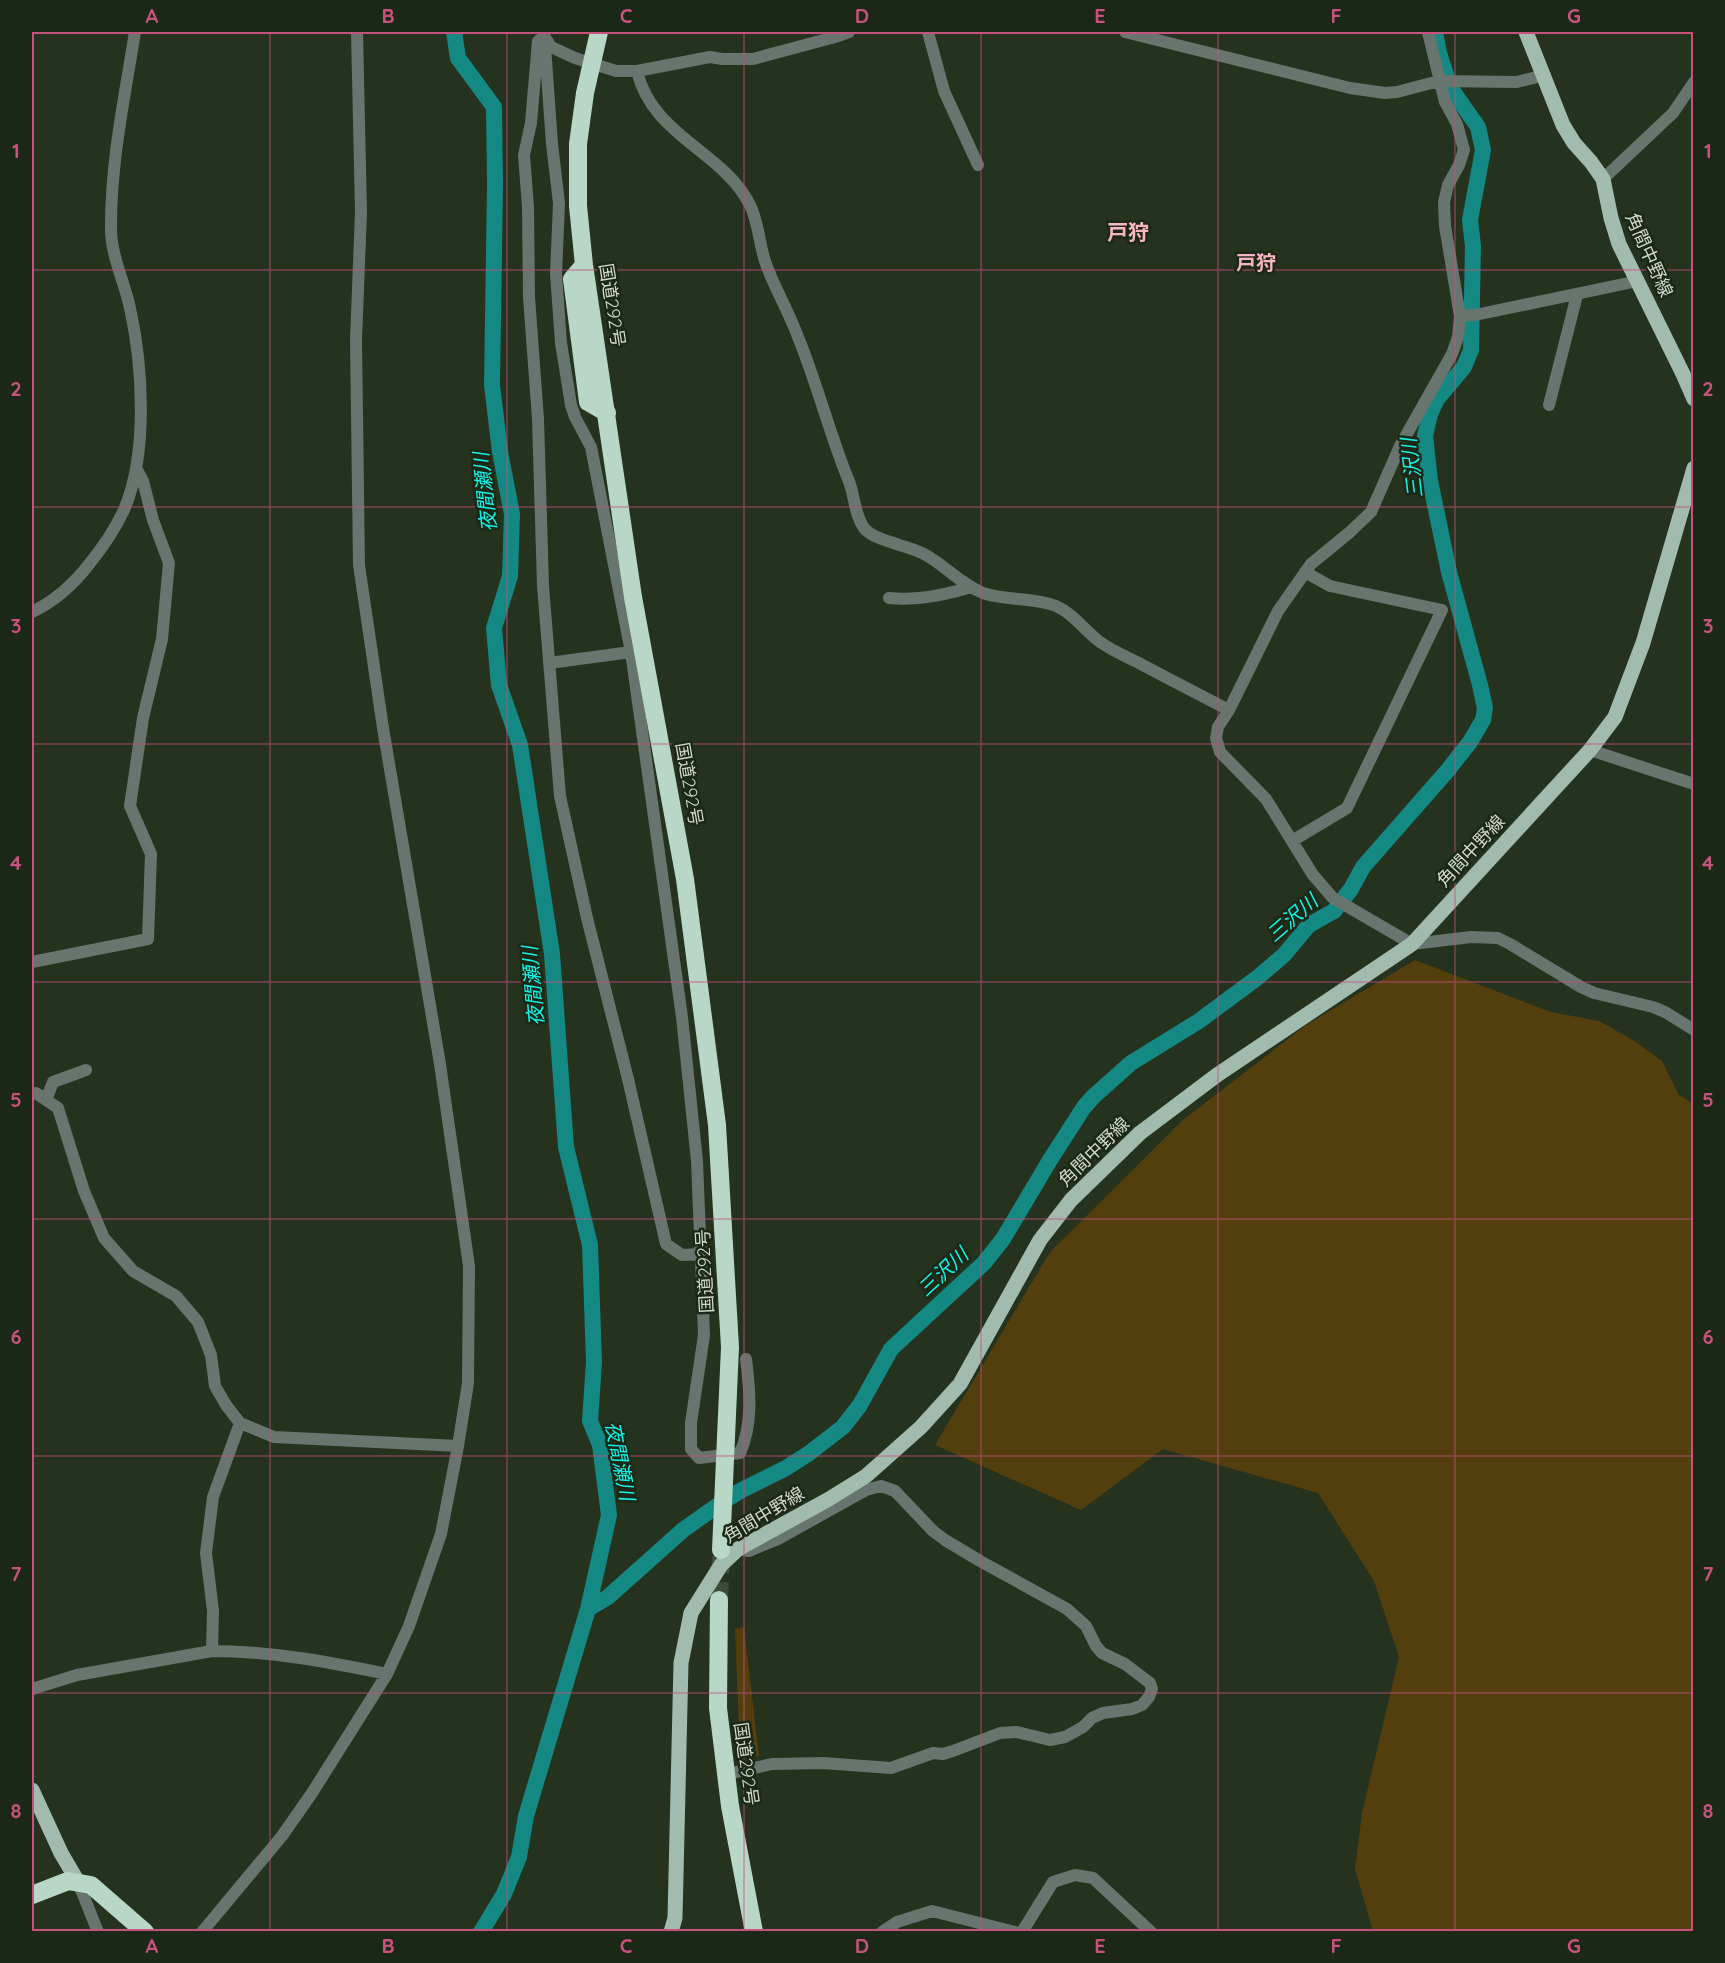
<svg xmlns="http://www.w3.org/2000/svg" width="1725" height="1963" font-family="Quicksand,'Noto Sans JP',sans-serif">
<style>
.green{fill:#533e0d}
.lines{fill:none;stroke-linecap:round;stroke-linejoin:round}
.river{stroke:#148984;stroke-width:16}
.highway-tunnel{stroke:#3e4b38;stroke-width:18;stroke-dasharray:18 9;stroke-linecap:butt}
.minor{stroke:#68746e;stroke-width:12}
.major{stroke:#a1bbae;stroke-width:15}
.highway{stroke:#b8d7c7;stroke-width:18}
.grid{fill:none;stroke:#c6527d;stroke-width:1.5;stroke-opacity:0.55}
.labels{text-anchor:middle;stroke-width:5;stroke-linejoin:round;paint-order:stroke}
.street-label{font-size:18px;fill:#d0d9cc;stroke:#1a2815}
.neighbourhood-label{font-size:20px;font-weight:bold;fill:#f8b5c5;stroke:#1a2815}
.water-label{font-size:20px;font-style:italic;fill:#14f3ea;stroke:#1a2815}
.quarter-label{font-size:21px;font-weight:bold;fill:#f8b5c5;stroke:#1a2815}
.neatline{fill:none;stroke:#c6527d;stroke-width:2}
.grid-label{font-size:20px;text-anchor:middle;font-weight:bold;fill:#c6527d}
</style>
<rect width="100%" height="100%" fill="#24321e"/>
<path class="green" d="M1415 960 1551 1012 1599 1021 1633 1040 1662 1061 1679 1095 1693 1103V1931H1373L1355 1869 1362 1813 1399 1657 1374 1581 1318 1493 1163 1449 1081 1510 935 1445 1050 1252 1183 1120 1306 1025Z
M744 1627 759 1756 740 1754 735 1629Z"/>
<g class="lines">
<path class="river" d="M454 32 458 58 494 107 495 184 492 385 500 452 512 514 510 576 494 628 499 685 520 745 552 954 566 1147 590 1245 594 1362 590 1421 600 1445 609 1515 588 1609 526 1816 519 1857 504 1894 481 1932
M588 1609 608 1597 683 1530 721 1503 740 1491 786 1468 808 1454 843 1427 860 1405 891 1349 984 1263 1003 1239 1050 1160 1084 1107 1094 1096 1131 1063 1199 1021 1257 978 1284 955 1309 925 1334 911 1351 889 1363 867 1448 770 1470 742 1483 720 1485 708 1480 685 1449 572 1430 481 1425 436 1430 414 1437 399 1464 367 1471 350 1473 246 1470 220 1483 150 1478 127 1450 87 1439 53 1435 32"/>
<path class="highway-tunnel" d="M719 1600 721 1557"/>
<path class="minor" d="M544 32 552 144 559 203 556 274 561 343 571 405 575 417 591 447 631 652 682 1017 697 1161 704 1335 691 1423V1449L699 1458 740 1453C753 1424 750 1390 746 1359
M928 32 944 91 978 165
M1125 32 1350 88 1385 93 1397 92 1439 81 1517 82 1545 75
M1428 32 1445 102 1457 124 1464 150 1459 165 1448 185 1444 202 1445 226 1460 316 1458 337 1452 354 1400 446 1371 512 1350 532 1311 564 1278 611 1229 710 1218 727 1216 738 1220 752 1266 799 1313 875 1333 898 1412 944 1471 937 1498 938 1510 944 1581 987 1594 993 1653 1007 1665 1012 1694 1030
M544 37 538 41 531 123 524 155 528 207 529 297 538 419 543 586 560 796 587 918 628 1079 666 1244 682 1255 701 1254
M545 37 551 47 575 58 616 71H637L710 57 722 59H753L835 37 849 32
M637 71C652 136 723 151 750 205 759 223 759 245 766 264 775 289 789 312 798 337 817 383 829 432 848 479 855 495 854 514 864 528 874 541 908 545 924 554 945 565 960 584 983 593 1006 601 1033 597 1056 606 1073 613 1085 631 1100 642 1111 650 1125 656 1137 662 1167 678 1198 694 1229 710
M1603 179 1673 113 1694 82
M1460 316 1475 315 1638 281
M1549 405 1577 295
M889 598C916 601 945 595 971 587
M32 612C55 601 74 584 90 563 103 547 115 529 124 510 148 454 143 367 130 308 124 280 110 254 111 225 111 160 125 95 135 32
M549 663 631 652
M1590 750 1694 784
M1292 841 1347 808 1442 610 1330 586 1305 572
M32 962 148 939 151 854 130 806 143 718 162 639 169 563 153 520 143 481 136 468
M32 1094 36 1093 58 1108 84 1191 104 1238 133 1271 176 1296 198 1322 211 1355 215 1386 226 1405 240 1423 274 1437 458 1446
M46 1100 53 1082 86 1070
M212 1651C271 1651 329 1662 387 1674
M32 1689 77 1675 212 1651 213 1611 206 1553 213 1497 240 1423
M727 1774 772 1764 823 1763 891 1768 933 1753 943 1754 953 1751 1000 1733 1017 1732 1050 1740 1065 1737 1083 1727 1092 1718 1103 1713 1132 1709 1142 1705 1149 1697 1152 1689 1150 1683 1125 1664 1102 1653 1096 1646 1086 1626 1067 1609 980 1561 945 1540 933 1531 895 1491 881 1486 866 1490 778 1539 749 1551 738 1549
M78 1882 98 1932
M202 1932 282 1836 312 1793 387 1674 409 1626 441 1534 458 1446 468 1383 469 1266 440 1064 383 728 359 565 356 340 361 212 357 32
M882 1932 897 1922 932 1911 1015 1932
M1022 1932 1053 1882 1075 1875 1093 1878 1151 1932"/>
<path class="major" d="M1526 32 1563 125 1574 143 1591 162 1603 179 1611 218 1619 244 1683 374 1694 399
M32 1790 61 1853 78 1882
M671 1932 675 1918 681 1663 691 1613 721 1565 738 1549 829 1499 866 1476 921 1427 960 1384 1040 1240 1071 1200 1140 1133 1217 1075 1412 944 1590 750 1615 717 1643 643 1694 468"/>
<path class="highway" d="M599 32 585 93 578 144V206L584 265 633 597 685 879 717 1125 730 1347 721 1550
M584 265 572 279 588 402 607 413
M719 1600 718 1708 730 1806 754 1932
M32 1895 68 1881 91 1885 145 1932"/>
</g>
<path class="grid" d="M270 32V1932M507 32V1932M744 32V1932M981 32V1932M1218 32V1932M1455 32V1932M32 270H1694M32 507H1694M32 744H1694M32 982H1694M32 1219H1694M32 1456H1694M32 1693H1694"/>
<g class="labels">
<g class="street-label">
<text transform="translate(1649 255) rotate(66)" y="6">角間中野線</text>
<text transform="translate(612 305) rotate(81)" y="6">国道292号</text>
<text transform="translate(689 784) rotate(80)" y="6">国道292号</text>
<text transform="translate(1471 851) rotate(-47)" y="6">角間中野線</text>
<text transform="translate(1094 1152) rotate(-44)" y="6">角間中野線</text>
<text transform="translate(705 1271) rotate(-93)" y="6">国道292号</text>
<text transform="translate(764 1515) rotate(-31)" y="6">角間中野線</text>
<text transform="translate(746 1764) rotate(82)" y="6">国道292号</text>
</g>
<g class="neighbourhood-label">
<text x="1256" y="270">戸狩</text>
</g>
<g class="water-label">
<text transform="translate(1412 468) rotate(-97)" y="7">三沢川</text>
<text transform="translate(485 492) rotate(-96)" y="7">夜間瀬川</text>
<text transform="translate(1292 918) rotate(-41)" y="7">三沢川</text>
<text transform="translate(533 986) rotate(-95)" y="7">夜間瀬川</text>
<text transform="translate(943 1272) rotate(-43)" y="7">三沢川</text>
<text transform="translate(620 1461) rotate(79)" y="7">夜間瀬川</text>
</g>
<g class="quarter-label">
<text x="1128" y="240">戸狩</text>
</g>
</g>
<rect width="1725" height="1963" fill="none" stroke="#1a2815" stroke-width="66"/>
<rect x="33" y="33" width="1659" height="1897" class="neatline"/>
<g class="grid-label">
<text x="152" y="23">A</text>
<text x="388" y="23">B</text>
<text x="626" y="23">C</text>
<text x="862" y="23">D</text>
<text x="1100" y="23">E</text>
<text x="1336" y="23">F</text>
<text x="1574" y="23">G</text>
<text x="16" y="158">1</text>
<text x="1708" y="158">1</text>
<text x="16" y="396">2</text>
<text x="1708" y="396">2</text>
<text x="16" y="633">3</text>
<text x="1708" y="633">3</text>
<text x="16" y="870">4</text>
<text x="1708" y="870">4</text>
<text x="16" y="1107">5</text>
<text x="1708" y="1107">5</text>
<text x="16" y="1344">6</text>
<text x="1708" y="1344">6</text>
<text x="16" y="1581">7</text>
<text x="1708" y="1581">7</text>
<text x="16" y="1818">8</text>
<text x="1708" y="1818">8</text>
<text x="152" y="1953">A</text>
<text x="388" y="1953">B</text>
<text x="626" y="1953">C</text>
<text x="862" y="1953">D</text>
<text x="1100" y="1953">E</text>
<text x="1336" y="1953">F</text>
<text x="1574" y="1953">G</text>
</g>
</svg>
